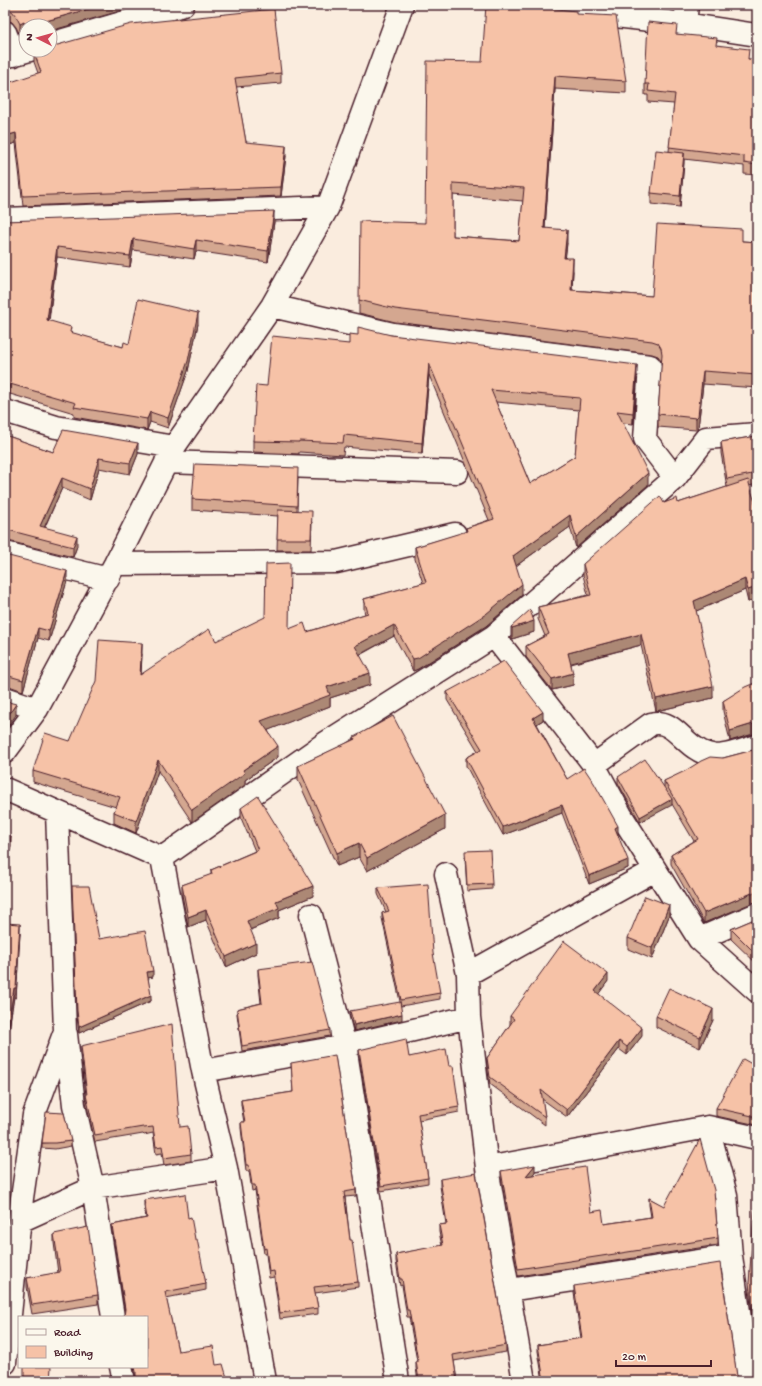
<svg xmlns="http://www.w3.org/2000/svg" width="762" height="1386" font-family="'Gochi Hand',sans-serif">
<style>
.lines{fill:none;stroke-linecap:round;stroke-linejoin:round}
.minor-casing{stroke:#4a1f2b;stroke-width:25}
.minor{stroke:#fbf7ec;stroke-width:22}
.wall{fill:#d4a790;stroke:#4a1f2b;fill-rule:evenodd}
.shaded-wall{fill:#ac8875;stroke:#4a1f2b}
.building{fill:#f6c2a7;stroke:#4a1f2b;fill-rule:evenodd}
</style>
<rect width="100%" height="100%" fill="#faecde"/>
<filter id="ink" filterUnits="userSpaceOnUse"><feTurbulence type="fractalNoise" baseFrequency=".025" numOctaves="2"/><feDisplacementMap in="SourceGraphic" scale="8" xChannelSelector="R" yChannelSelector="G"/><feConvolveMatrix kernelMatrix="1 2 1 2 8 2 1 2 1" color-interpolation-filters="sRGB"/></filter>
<g filter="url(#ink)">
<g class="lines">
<defs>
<path id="minor" d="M520 5 685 24 757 35
M685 24 687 5
M5 32 14 55
M50 44 183 5
M5 57 30 50
M5 219 328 207
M272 306 393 334 650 366 645 439 675 478
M5 411 56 427 174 447
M166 462 457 472
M5 553 108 579
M115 564 336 562 455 534
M494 636 594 765 621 815 699 939 757 991
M5 698 37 709
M5 752 37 709 115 564 174 447 272 306 328 207 402 5
M594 765 651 724C671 718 682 741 697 749 701 752 707 754 712 755 721 758 747 749 757 746
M5 789 162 858 327 742 494 636 675 478 706 438 757 434
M162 858 203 1071 226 1168 265 1381
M446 874 468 974 469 1017 487 1168 524 1381
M311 915 345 1046 398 1381
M699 939 757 914
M468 974 655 870
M66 1034 74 1105 93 1188 113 1317
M203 1071 345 1046 469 1017
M708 1127 726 1195 731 1256 749 1381
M487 1168 708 1127 757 1138
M20 1221 93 1188 226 1168
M509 1290 731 1256
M5 1363 22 1198 34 1115 65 1031 57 812
M121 1367 124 1381"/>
</defs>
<use href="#minor" class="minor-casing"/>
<use href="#minor" class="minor"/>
</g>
<path class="wall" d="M5 5H141L50 31V26H26V38L24 33 20 35 16 27 12 22 6 20H5Z
M576 14 626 81V93L555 89 545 228 567 243 565 258 573 271 572 290 652 296 742 241 757 242V388L703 384 698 428 696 430 658 427V414L662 363 661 360 658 356 652 354 395 322 359 313V300L425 223 482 62ZM453 195 523 201 519 241 453 236Z
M677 34 717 46 749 59 757 60V175L744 174V166L684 159 680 207 651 204V193L669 151 674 104 648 102V95H645V84Z
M34 52 281 73V83L236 87 246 142 286 156 281 196 23 206 16 143 5 146 38 73 34 62Z
M5 221 274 222 268 262 196 251 194 259 133 250 130 267 57 257 49 321 71 333 123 347 129 344 198 324 188 371 168 428 150 422 147 430 74 417V413L10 394 8 399H5Z
M358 335H391L637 377 633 424 623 423 648 485 576 548 570 527 516 566 522 595 486 626 418 669 413 671 394 636 360 655 370 685 330 698V706L268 730 278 757 245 780V785L192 822 158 771 136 833 114 823V812L116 807 33 782V771L70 741 142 654 141 675 216 641 289 629 307 632 365 614 364 610V599L423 583 415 559V547L466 532V528L489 520 429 375 422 454 344 447 343 455 299 452V454L253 452V441L267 386 349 344ZM496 402 579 410 575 456 530 484Z
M5 435 53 452 138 454 130 474 99 468 90 500 62 488 45 527 77 546 73 557 8 541H5Z
M757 436V484L749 486 757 509V599L748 602 745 590 696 611 713 698 656 711 641 645 571 664 573 685 552 690 526 657V646L545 636 538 619V607L588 595 583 575V564L664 503H678L727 487 721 453V442Z
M298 479 297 511 312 522 311 550H277L278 516 192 510V499Z
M5 555 67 581 49 641 38 638 23 691 9 686H5Z
M511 627 534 632 512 639 511 638Z
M757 682V734H753L730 741 723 711V701Z
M447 692 543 720 537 724 567 779 618 834V835L628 868 589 884 562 813 503 835 466 766V758L478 751 447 700Z
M354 737 445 829 367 871 359 857 337 866 298 780V766L354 740Z
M757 749V902L752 903 704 923 671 864V855L694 841 672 804 640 822 618 783V777L664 787V781L723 758Z
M241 808 313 896 279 910V918L250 930 256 953 226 967 206 920 188 927 182 895V885L211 875V870L255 851 241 818Z
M465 857 492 884V889L467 891Z
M72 886 99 939 153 977 148 978 151 1001 79 1033 77 1016Z
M378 888 440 993V999L401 1006 382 918V913L386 912 378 894Z
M669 916 652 959 628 949V938Z
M757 918V964L731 939V929Z
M20 933 16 998 14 997 5 1052Z
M258 969 330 1030V1036L242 1051 237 1014V1009L261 1003 258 975Z
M608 981 598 994 642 1036 627 1055 619 1049 567 1117 542 1099 545 1117V1125L490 1084 487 1066V1058L510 1025V1016Z
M350 1011 402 1020 354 1031 350 1017Z
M656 1016 713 1020 700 1048 656 1027Z
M81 1046 180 1127 191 1154V1161L164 1165 162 1153 156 1154 153 1133 144 1135 143 1134 95 1142 86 1102V1095L81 1052Z
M359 1050 409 1057 449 1066 459 1107V1112L419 1120 428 1178V1183L381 1191 359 1056Z
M291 1063 356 1190V1196L345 1197 350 1240 358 1282V1287L315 1293 318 1308V1314L280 1319 274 1277 269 1278 266 1254H264L255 1190 252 1191 249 1171H246L241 1128V1122H244L241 1105V1100L293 1092Z
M757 1067V1125L716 1116V1108Z
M71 1141V1146L55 1149 42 1148V1143Z
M501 1171 535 1172 532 1175 591 1212 604 1224 651 1217 649 1205V1198L718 1238V1245L518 1276 501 1178Z
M757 1173V1349L749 1290Z
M440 1179 506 1345V1352L454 1361 457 1381H418L416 1368V1361H417L409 1317H407L402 1285 400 1286 396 1261V1254L442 1246 439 1232V1225L446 1224 440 1186Z
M144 1200 188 1218 195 1239 206 1284V1290L166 1298 178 1351 216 1365 228 1381 136 1379 134 1367H147L124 1316 125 1312 112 1231V1225L146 1218 144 1206Z
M54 1234 98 1295V1304L32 1314 27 1287V1278L58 1273 54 1243Z
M574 1286 737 1376 739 1381H543L538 1351V1345L581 1338 574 1293Z"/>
<path class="shaded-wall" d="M102 5H141L50 31V26H40L41 24 46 21Z
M24 22V33L20 35V24Z
M555 76V89L544 241V228Z
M16 133V143L5 146V136Z
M286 146V156L281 196V187Z
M684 153V164L680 207V196Z
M274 211V222L268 262V251Z
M567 230V243L564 271V258Z
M133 239V250L130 267V256Z
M196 240V251L194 259V249Z
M57 247V257L47 331V320Z
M573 258V271L571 303V290Z
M198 313V324L188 371 168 428V418Z
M429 363V375L422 454V443Z
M637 365V377L633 424V413Z
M703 371V384L698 428 696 430V418Z
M10 384V394L8 399V388Z
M150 412V422L147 430V419Z
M138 443V454L130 474V463Z
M99 458V468L90 500V489Z
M648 473V485L576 548V537Z
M62 478V488L40 537V526Z
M570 515V527L513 568V556Z
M77 536V546L73 557V547Z
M67 571V581L49 641V631Z
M745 579V590L694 612V601Z
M522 584V595L486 626 418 669 413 671V659Z
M757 587V599L748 602V590Z
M534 621V632L512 639V628Z
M394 625V636L355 657V646Z
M38 628V638L23 691V680Z
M641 634V645L568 664V653Z
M142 643V654L140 687V675Z
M370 673V685L330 698V706L261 733V721L327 687Z
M573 673V685L552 690V679Z
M713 686V698L656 711V699Z
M16 704V715L5 731V720Z
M543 712V720L533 726V718Z
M753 724V734L730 741V731Z
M278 746V757L245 780V785L192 822V810L243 770Z
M158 760V771L136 833V821Z
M672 799V805L640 822V817Z
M562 805V813L503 835V827Z
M445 815V829L367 871V858Z
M618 826V834L615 836V828Z
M11 836V846L5 868V858Z
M359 843V857L337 866V853Z
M628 860V868L589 884V876Z
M313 886V896L279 910V918L247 931V921L276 901Z
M752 893V903L704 923V913Z
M669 905V916L652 959V948Z
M206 910V920L188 927V917Z
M20 924V933L16 998V988Z
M256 943V953L226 967V957Z
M153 971V977L147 978V972Z
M608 974V981L595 999V991Z
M14 988V997L5 1052V1042Z
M151 995V1001L79 1033V1027Z
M713 1009V1020L700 1048V1037Z
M402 1014V1020L354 1031V1025Z
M642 1028V1036L627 1055V1047Z
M619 1041V1049L567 1117V1110Z
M535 1165V1172L526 1183V1176Z"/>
<path class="building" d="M5 5H102L46 21 41 24 40 26H26V27L24 22 20 24 16 16 12 11 6 9H5Z
M486 5H521L576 11V14L616 16 626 81 555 76 544 228 567 230 564 258H573L571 290 652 296 657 224 742 229V241L757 242V375L703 371 698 416 696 418 658 414 662 354 661 348 658 343 652 341 395 309 359 300 360 221 425 223 427 61 482 62ZM453 183 524 188 519 241 453 236Z
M274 9 281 73 235 78 246 142 286 146 281 187 23 196 16 133 5 136V84L41 72 34 52 37 50H50V46H54L131 24Z
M648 22 677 25 676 34 717 38 716 45 749 49 748 59 757 60V165L744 163V156L669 147 675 94 648 91 649 84H645Z
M656 150 684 153 680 196 651 193Z
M274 211 268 251 196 240 194 249 133 239 130 256 57 247 47 320 71 327 70 332 123 347 124 342 129 344 138 299 198 313 188 361 168 418 150 412 147 419 74 407 76 403 10 384 8 388H5V221Z
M358 327 391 335 637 365 633 413 617 411 648 473 576 537 570 515 513 556 522 584 486 614 418 658 413 659 394 625 355 646 370 673 327 687 330 695 261 721 278 746 243 770 245 773 192 810 158 760 136 821 114 812 120 797 33 771 45 733 70 741 96 681 99 640 142 643 140 675 209 629 216 641 265 617 266 564 290 563 289 629 304 623 307 632 368 613 364 599 426 582 415 547 467 531 466 528 494 519 429 363 422 443 344 435 343 443 299 441V442L253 441 256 385 267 386 272 336 349 344V334L358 335ZM491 390 580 398 575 456 530 484Z
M63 430 138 443 130 463 99 458 90 489 62 478 40 526 77 536 73 547 8 530H5V435L53 452Z
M757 436V473L727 479 721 442Z
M195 464 298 468 297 506 192 499Z
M748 480 757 509V587L748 590 745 579 694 601 713 686 656 699 641 634 568 653 573 673 552 679 526 646 549 634 538 607 591 595 583 564 660 496 664 503 677 498 678 503Z
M278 510 312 511 311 539H277Z
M5 555 67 571 49 631 38 628 23 680 9 676 5 675Z
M530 610 534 621 512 628 511 627Z
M504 661 543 712 533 718 567 779 584 768 594 783 618 826 615 828 628 860 589 876 562 805 503 827 466 758 482 749 447 692Z
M757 682V725L753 724 730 731 723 701 745 687Z
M5 701 16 704 5 720Z
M393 716 445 815 367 858 359 843 337 853 298 766 355 739 354 737Z
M757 749V892L752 893 704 913 671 855 698 839 664 781 685 771 701 761 710 757 723 758Z
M645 759 672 799 640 817 618 777Z
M258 796 313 886 276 901 279 908 247 921 256 943 226 957 206 910 188 917 182 885 212 874 211 870 258 850 241 808Z
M5 835 11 836 5 858Z
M490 850 492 884 467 885 465 851Z
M428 884 433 953 440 993 401 1000 382 913 389 911 378 888Z
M72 886H89L99 939 145 931 153 971 147 972 151 995 79 1027 77 1011Z
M645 896 669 905 652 948 628 938Z
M757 918V955L731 929Z
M5 923 20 924 16 988H14L5 1042Z
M564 941 608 974 595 991 642 1028 627 1047 619 1041 567 1110 541 1090 545 1117 490 1077 487 1058 514 1019 510 1016Z
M312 962 330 1030 242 1046 237 1009 262 1003 258 969Z
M669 988 713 1009 700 1037 656 1016Z
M400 1002 402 1014 354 1025 350 1011Z
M172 1024 180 1127 188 1126 191 1154 164 1158 162 1146 156 1147 153 1127 144 1128 143 1127 95 1135 86 1095H87L81 1046Z
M406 1039 409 1057 446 1049 449 1066H453L459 1107 418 1114 428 1178 381 1186 359 1050Z
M335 1055 356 1190 344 1192 350 1240H352L358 1282 314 1287 318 1308 280 1313 274 1271 269 1272 266 1248 264 1249 255 1185H252L249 1165H246L241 1122H245L241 1100 293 1092 291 1063Z
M743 1059 757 1067V1117L716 1108Z
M46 1112 64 1113 71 1141 55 1143H42Z
M700 1139 714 1190 718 1238 518 1269 501 1171 535 1165 526 1176 585 1167 591 1212 602 1210 604 1224 652 1217 649 1198 664 1206Z
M476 1173 506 1345 453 1355 457 1381H419L416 1361H418L409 1310H407L402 1279H400L396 1254 443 1245 439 1225 447 1224 440 1179Z
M757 1173V1342L749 1283Z
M185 1194 188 1218 191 1217 195 1239H197L206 1284 165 1292 178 1351 213 1346 216 1365 223 1364 228 1381H134L136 1379V1372L135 1367H147V1317H123L124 1316 125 1309 112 1225 147 1218 144 1200Z
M88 1227 98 1295 32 1305 27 1278 60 1272 54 1234Z
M720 1263 737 1376 739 1381H544L538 1345 582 1338 574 1286Z
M24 1367H51L50 1381H24Z"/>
</g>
<rect width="762" height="1386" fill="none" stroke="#fbf7ec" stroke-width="20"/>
<rect x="10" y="10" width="742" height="1366" fill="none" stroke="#4a1f2b" stroke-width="1.5" filter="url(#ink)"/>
<rect x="18" y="1316" width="130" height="52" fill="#fbf7ec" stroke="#b4a19f"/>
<rect x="26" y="1329" width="20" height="6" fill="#fbf7ec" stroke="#b4a19f"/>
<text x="54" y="1336" font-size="12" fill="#4a1f2b">Road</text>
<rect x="26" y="1346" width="20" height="12" fill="#f6c2a7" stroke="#b4a19f"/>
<text x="54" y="1356" font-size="12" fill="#4a1f2b">Building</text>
<g transform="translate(38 38) rotate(276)"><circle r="19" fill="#fbf7ec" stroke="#b4a19f"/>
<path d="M0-3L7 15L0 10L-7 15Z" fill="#d1495b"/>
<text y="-6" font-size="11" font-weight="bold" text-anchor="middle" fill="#4a1f2b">N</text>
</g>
<path d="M616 1360v6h95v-6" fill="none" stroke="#4a1f2b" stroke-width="2"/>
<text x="622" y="1360" font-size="12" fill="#4a1f2b" stroke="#fbf7ec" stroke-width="3" paint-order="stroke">20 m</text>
</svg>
